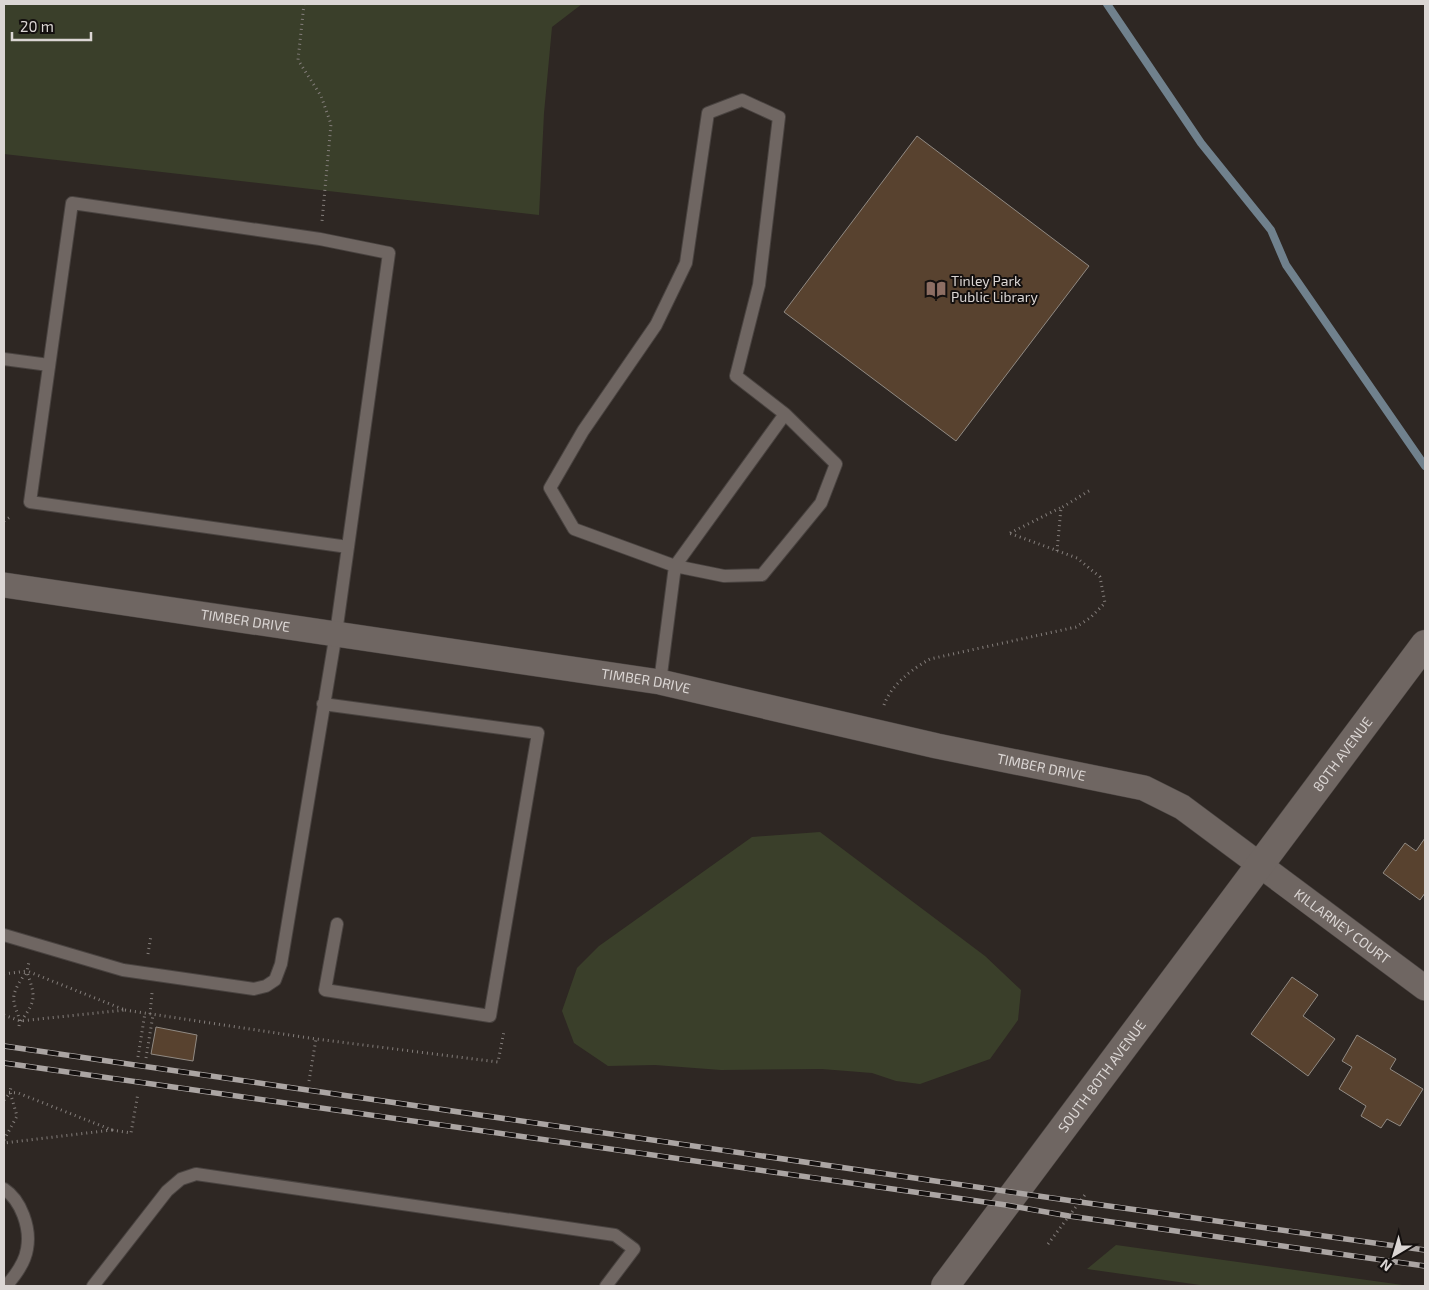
<svg xmlns="http://www.w3.org/2000/svg" width="1429" height="1290" font-family="'Exo 2',sans-serif">
<style>
.green{fill:#3a3f2a}
.lines{fill:none;stroke-linecap:round;stroke-linejoin:round}
.stream{stroke:#70818d;stroke-width:8}
.building{fill:#58422f;stroke:#918a83}
.service-casing{stroke:#494340;stroke-width:14}
.minor-casing{stroke:#494340;stroke-width:26}
.tertiary-casing{stroke:#494340;stroke-width:29}
.path{stroke:#847e7b;stroke-width:3;stroke-dasharray:1 4;stroke-linecap:butt}
.service{stroke:#6f6662;stroke-width:12}
.minor{stroke:#6f6662;stroke-width:25}
.tertiary{stroke:#6f6662;stroke-width:28}
.rail-casing{stroke:#aba5a3;stroke-width:5.5}
.rail{stroke:#14100f;stroke-width:4;stroke-dasharray:11;stroke-linecap:butt}
.labels{text-anchor:middle;stroke-width:4;stroke-linejoin:round;paint-order:stroke}
.poi-label{font-size:14px;fill:#dbd6d4;stroke:#14100f;text-anchor:start}
.street-label{font-size:14px;fill:#dbd6d4;stroke:#14100f}
</style>
<rect width="100%" height="100%" fill="#2e2723"/>
<path class="green" d="M4 4H582L552 27 544 113 539 215 4 154Z
M820 832 985 956 1021 990 1018 1020 990 1059 920 1084 896 1081 872 1073 822 1069 721 1070 655 1065 608 1066 574 1043 562 1011 577 968 599 946 752 837Z
M1116 1245 1410 1286H1207L1087 1269Z"/>
<g class="lines">
<path class="stream" d="M1107 4 1201 143 1271 230 1286 265 1425 466"/>
</g>
<path class="building" d="M917 136 1089 266 956 441 784 312Z
M1425 838V893L1420 900 1383 873 1405 843 1416 851Z
M1292 977 1318 995 1303 1016 1335 1039 1308 1076 1251 1034Z
M156 1027 197 1035 193 1061 151 1054Z
M1357 1035 1396 1059 1390 1069 1423 1089 1400 1126 1387 1119 1381 1128 1361 1116 1366 1106 1339 1089 1352 1067 1342 1061Z"/>
<g class="lines">
<defs>
<path id="service" d="M4 359 49 365
M660 682 675 566 785 414 736 376 759 285 779 117 742 100 708 113 686 263 656 325 583 431 550 488 574 529 675 566 724 576 762 575 821 503 836 464 785 414
M323 704 538 733 490 1016 325 990 337 924
M4 935 123 970 254 989 266 986 275 980 281 964 336 633 389 253 320 239 72 203 30 502 348 547
M4 1189C21 1200 31 1228 27 1249 25 1262 15 1276 6 1286
M93 1286 167 1191 181 1179 196 1174 615 1235 634 1249 606 1286"/>
<g id="minor">
<path id="s1" d="M4 585 660 682 937 746 1144 788 1182 807 1425 988"/>
</g>
<g id="tertiary">
<path id="s2" d="M945 1286 1425 644"/>
</g>
</defs>
<use href="#service" class="service-casing"/>
<use href="#minor" class="minor-casing"/>
<use href="#tertiary" class="tertiary-casing"/>
<path class="path" d="M304 4 298 60 321 96 331 124 322 221
M4 521 10 517
M1010 533 1060 508
M1057 551 1061 508 1092 489
M884 705C891 685 912 669 930 659L1076 627 1090 618 1105 603 1100 577 1077 558 1009 533
M148 954 151 935
M4 974 27 971 29 962
M125 1010 316 1039 498 1062 504 1031
M150 1014 152 993
M4 1015 20 1021 125 1010 27 971
M21 1021C37 1000 35 996 27 972
M19 1026C21 1017 15 1010 14 1002 12 991 21 980 27 971
M138 1057 145 1013
M146 1058 153 1015
M309 1081 316 1039
M4 1092 18 1093 112 1130 4 1143
M4 1100 10 1093
M112 1130 131 1133 138 1093
M4 1140 17 1116 10 1092 11 1087
M1048 1244 1087 1192"/>
<use href="#service" class="service"/>
<use href="#minor" class="minor"/>
<use href="#tertiary" class="tertiary"/>
<defs>
<path id="rail" d="M4 1046 1080 1202 1425 1250
M4 1063 1006 1205 1069 1216 1425 1266"/>
</defs>
<use href="#rail" class="rail-casing"/>
<use href="#rail" class="rail"/>
</g>
<defs>
<symbol id="library-bare" viewBox="-9 -9 18 18"><path d="M-6-4Q-3-5.5-.7-3.5V5Q-3 3-6 4ZM6-4Q3-5.5 .7-3.5V5Q3 3 6 4Z" fill="#8d6e63" stroke="#14100f" stroke-width="2.5" paint-order="stroke"/></symbol>
</defs>
<g fill-rule="evenodd">
<use href="#library-bare" x="922" y="275" width="28" height="28"/>
</g>
<g class="labels">
<g class="poi-label">
<text x="951" y="286">Tinley Park<tspan x="951" dy="16">Public Library</tspan></text>
</g>
<g class="street-label">
<text dy="5" stroke="none"><textPath href="#s1" startOffset="244">TIMBER DRIVE</textPath></text>
<text dy="5" stroke="none"><textPath href="#s1" startOffset="649">TIMBER DRIVE</textPath></text>
<text dy="5" stroke="none"><textPath href="#s2" startOffset="664">80TH AVENUE</textPath></text>
<text dy="5" stroke="none"><textPath href="#s1" startOffset="1054">TIMBER DRIVE</textPath></text>
<text dy="5" stroke="none"><textPath href="#s1" startOffset="1401">KILLARNEY COURT</textPath></text>
<text dy="5" stroke="none"><textPath href="#s2" startOffset="262">SOUTH 80TH AVENUE</textPath></text>
</g>
</g>
<rect width="1429" height="1290" fill="none" stroke="#dbd6d4" stroke-width="10"/>
<g transform="translate(1394 1255) rotate(218)" stroke="#14100f" stroke-width="4" paint-order="stroke">
<path d="M0-4L9 19L0 12L-9 19Z" fill="#dbd6d4"/>
<text y="-8" font-size="14" font-weight="bold" text-anchor="middle" fill="#dbd6d4">N</text>
</g>
<path d="M12 32v8h79v-8" fill="none" stroke="#dbd6d4" stroke-width="2.5"/>
<text x="20" y="32" font-size="15" fill="#dbd6d4" stroke="#14100f" stroke-width="4" paint-order="stroke">20 m</text>
</svg>
